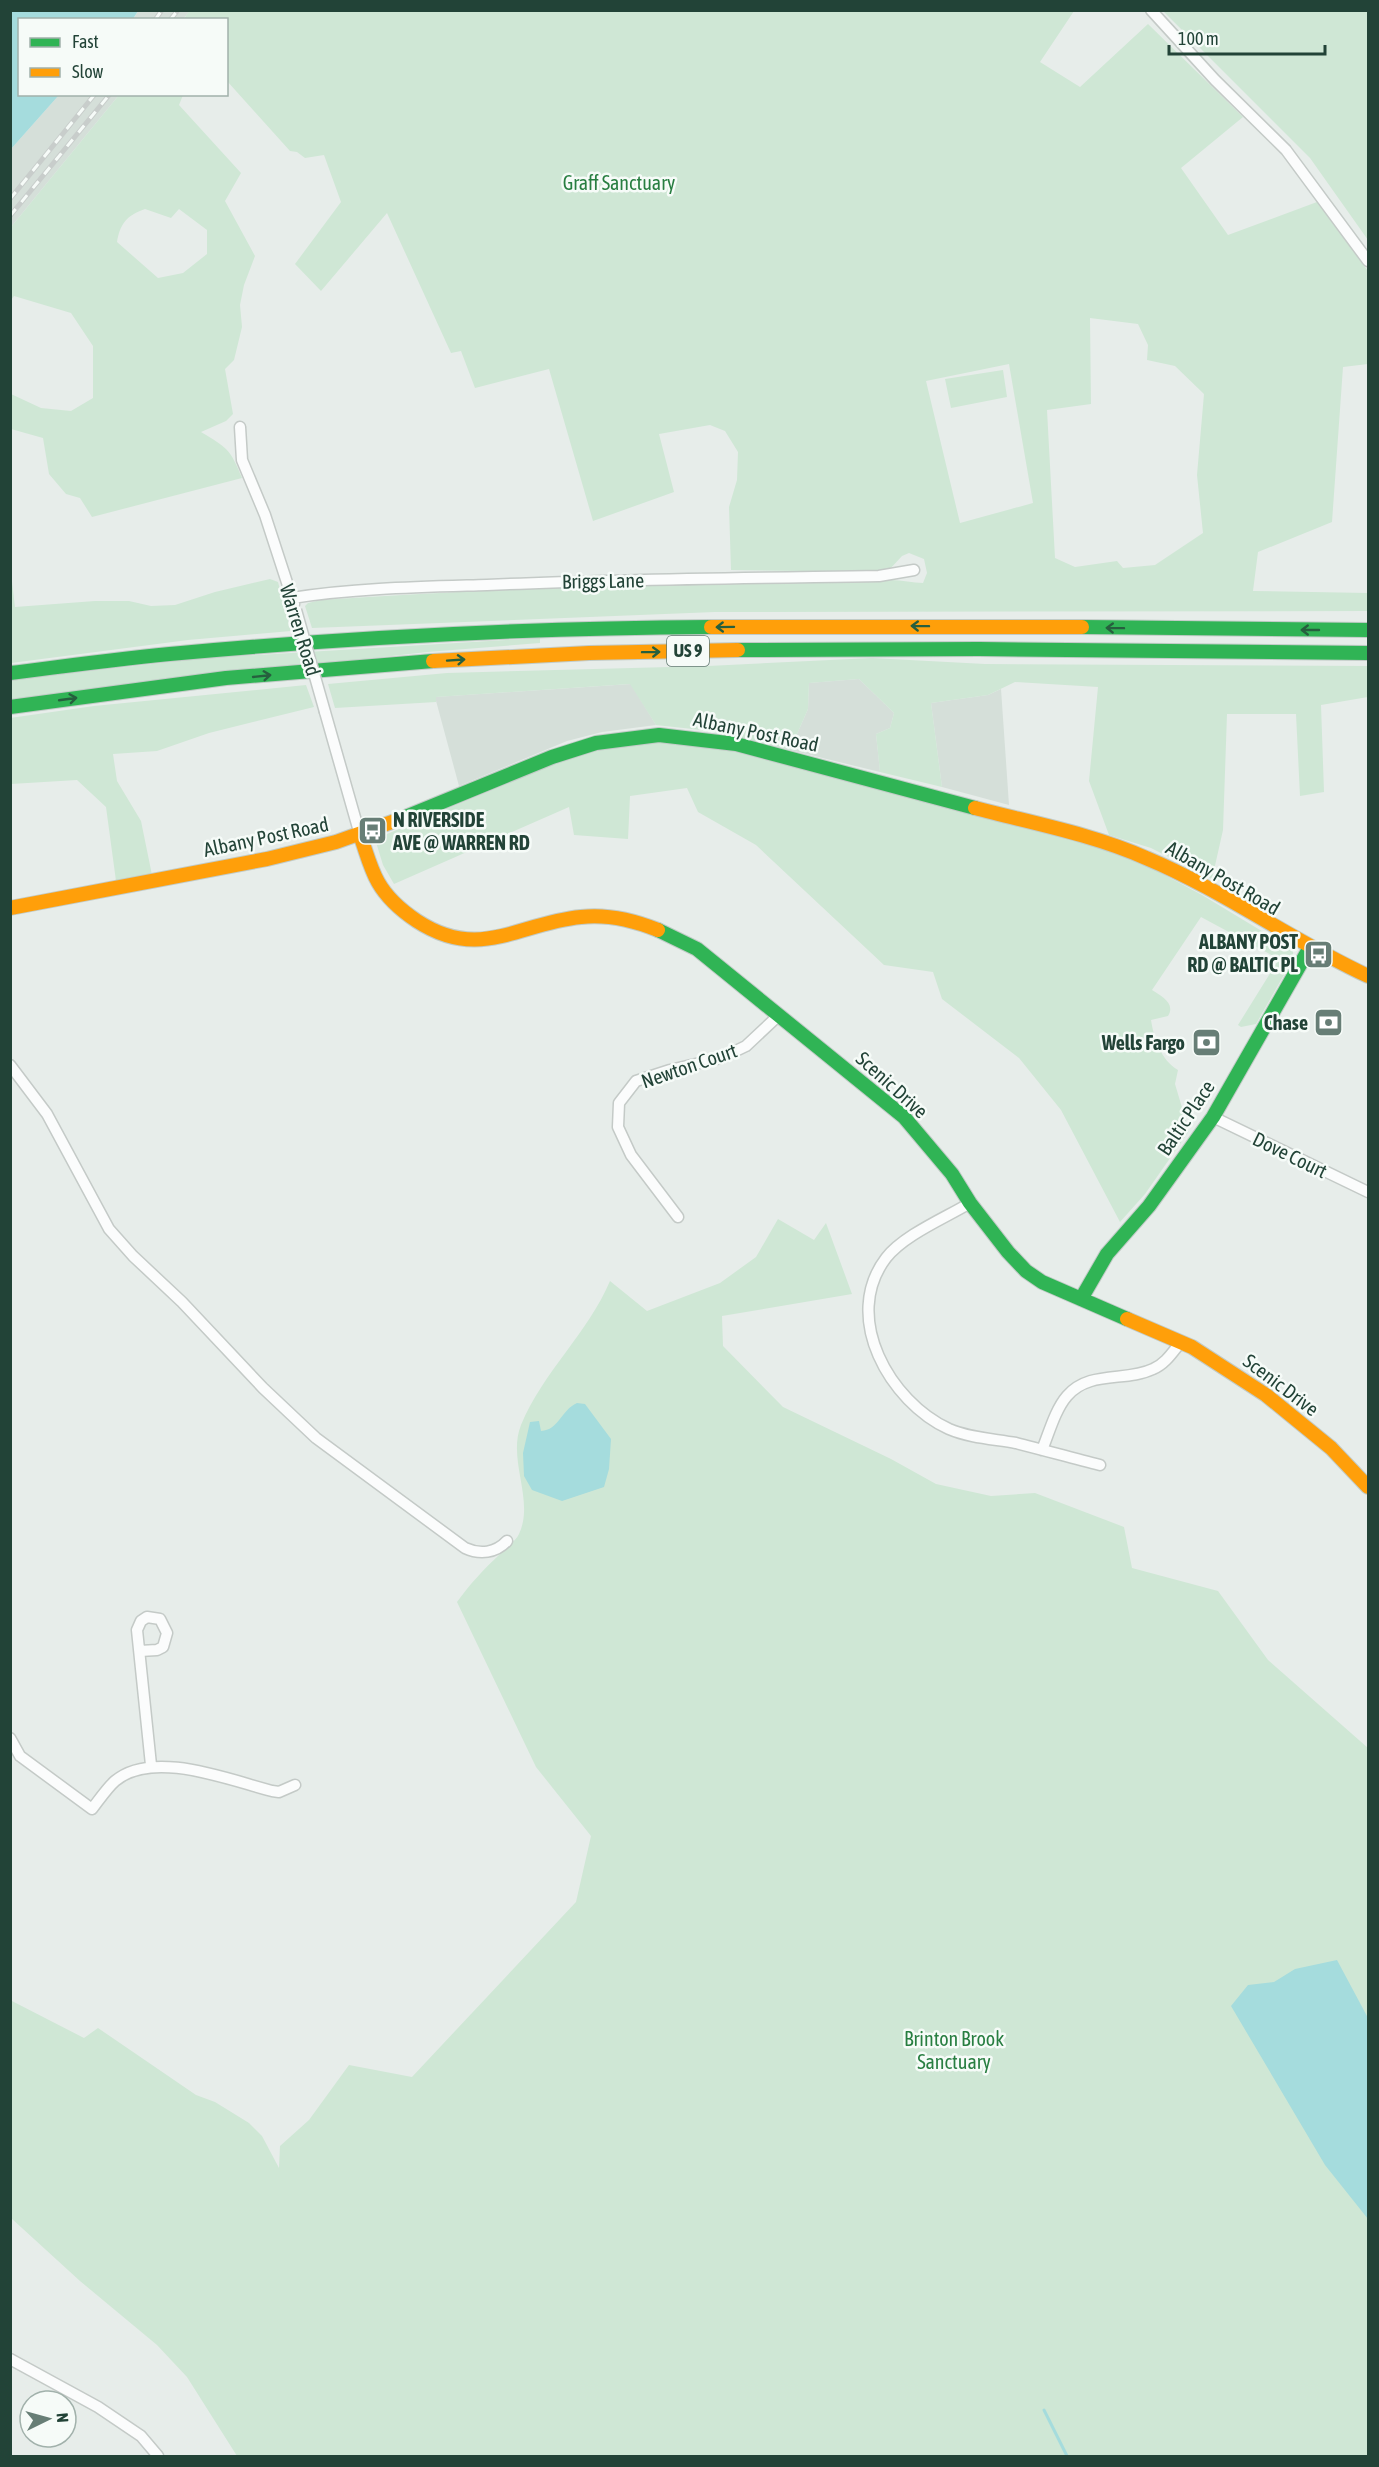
<svg xmlns="http://www.w3.org/2000/svg" width="1379" height="2467" font-family="'Asap Condensed',sans-serif">
<style>
.built{fill:#d5dfd9}
.green{fill:#cfe7d5;fill-rule:evenodd}
.water{fill:#a5dcdd}
.lines{fill:none;stroke-linecap:round;stroke-linejoin:round}
.stream{stroke:#a5dcdd;stroke-width:3}
.street-casing{stroke:#c4cac7;stroke-width:13}
.fast-casing{stroke:#c2cbc7;stroke-width:16}
.slow-casing{stroke:#c2cbc7;stroke-width:16}
.street{stroke:#fbfcfc;stroke-width:10}
.fast{stroke:#30b455;stroke-width:14}
.slow{stroke:#ff9f0a;stroke-width:14}
.rail-casing{stroke:#c8cdcb;stroke-width:5}
.rail{stroke:#f6fbf8;stroke-width:3;stroke-dasharray:9;stroke-linecap:butt}
.street-bridge-casing{stroke:#c4cac7;stroke-width:13;stroke-linecap:butt}
.street-bridge{stroke:#fbfcfc;stroke-width:10}
.oneway{stroke:#265f3e}
.labels{text-anchor:middle;stroke-width:5;stroke-linejoin:round;paint-order:stroke}
.shield{fill:#f6fbf8;stroke:#627a71;stroke-width:1.5}
.shield-label{font-size:18px;font-weight:bold;fill:#224337}
.park-label{font-size:20px;fill:#287e41;stroke:#f6fbf8}
.street-label{font-size:20px;fill:#224337;stroke:#f6fbf8}
.poi-label{font-size:20px;font-weight:bold;fill:#224337;stroke:#f6fbf8;text-anchor:end}
</style>
<rect width="100%" height="100%" fill="#e7edea"/>
<path class="built" d="M138 11H190L183 19 133 20Z
M59 95H119L11 227V149Z
M859 679 894 713 890 728 876 734 880 772 790 750 808 709 809 683Z
M631 684 656 725 602 732 567 741 459 786 435 697Z
M1001 689 1009 805 942 787 931 703 988 695Z"/>
<path class="green" d="M190 10 1074 11 1040 62 1080 87 1148 24 1243 117 1181 168 1228 235 1317 202 1368 271V364L1343 367 1332 522 1258 552 1253 591 1368 593V611L715 612 312 628 305 606 308 603 321 600C511 588 701 580 891 580 902 580 913 583 923 583L927 573 924 559 909 553 902 556 889 570 880 572 731 570 729 507 737 480 738 452 725 431 710 425 659 434 674 492 593 521 549 369 475 388 461 351 451 353 387 213 321 291 295 264 341 202 324 155 305 158 297 152 290 151 227 81 226 20H183ZM1090 318 1138 324 1148 345 1147 360 1175 366 1204 394 1197 475 1203 533 1155 565 1123 568 1117 561 1075 567 1055 558 1047 410 1091 404ZM1009 364 1033 503 960 523 926 381Z
M1163 11H1368V240L1310 158Z
M119 95H183L179 105 241 173 225 201 255 256 244 285 240 305 242 327 234 360 225 369 233 414 226 421 201 432C227 448 230 448 242 478L92 517 80 498 66 494 49 474 43 438 11 429V394L41 408 71 411 93 398V346L71 313 14 296 11 300V227ZM145 209 171 218 179 209 207 230V254L183 273 158 278 117 242C120 224 127 215 145 209Z
M1003 370 1007 397 951 408 945 379Z
M10 565 15 607 95 601H129L151 606 175 605 215 592 270 579 278 582 291 631 188 640 11 663Z
M540 638V643L427 652 11 699 10 680 206 658Z
M872 658 985 664 1368 666V697L1321 705 1324 792 1300 796 1296 714H1227L1223 830 1212 879 1151 848 1109 835 1089 781 1098 687 1015 682 988 695 931 703 942 787 880 772 876 734 890 728 894 713 859 679 809 683 808 709 790 750 720 732 656 725 630 684 436 697V702L335 708 328 684 447 673 708 666Z
M306 685 314 707 209 733 157 751 113 754 117 781 141 821 152 875 116 881 106 807 77 780 11 784 10 718 94 706Z
M651 741 699 744 735 752 1082 842 1146 865 1202 895 1285 945 1293 951V959L1256 1024 1241 1027 1238 1025 1279 959 1201 917 1152 990C1161 996 1176 1003 1168 1016L1151 1020C1154 1039 1161 1060 1178 1070L1175 1084 1189 1131 1145 1194 1120 1222 1061 1110 1019 1058 942 999 933 972 884 965 756 845 698 812 687 788 630 796 628 839 574 835 569 807 394 884 383 865 375 839 578 754Z
M778 1219 814 1240 826 1223 852 1294 722 1316 723 1346 783 1407 891 1459 936 1484 991 1496 1035 1493 1124 1527 1132 1568 1218 1591 1268 1660 1368 1748V2456H237L187 2377 157 2345 80 2281 11 2218 10 2000 84 2038 98 2028 196 2095 215 2102 249 2123 262 2136 279 2168 280 2146 309 2120 349 2065 412 2077 576 1902 591 1836 536 1767 457 1602C470 1584 484 1569 500 1554 505 1548 516 1541 519 1534 535 1500 507 1460 521 1425 543 1372 588 1333 610 1281L647 1311 720 1283 756 1257Z"/>
<path class="water" d="M11 10 138 11 133 19 20 20V94L59 95 11 149Z
M577 1403 585 1404 611 1439 609 1469 604 1487 562 1501 532 1490 524 1476 523 1453 530 1422 539 1421 541 1431C559 1430 561 1410 577 1403Z
M1337 1960 1368 2018V2219L1325 2165 1231 2006 1248 1985 1274 1982 1295 1969Z"/>
<g class="lines">
<path class="stream" d="M1044 2410 1067 2456"/>
<defs>
<path id="street" d="M1151 10 1215 80 1286 150 1368 261
M240 427 242 460 265 515 294 604
M292 598C356 588 422 587 487 585 618 579 748 578 879 576L914 570
M325 712 360 835
M10 1065 47 1114 109 1229 133 1256 182 1302 263 1388 316 1438 465 1548C480 1555 496 1553 507 1541
M1213 1117 1368 1192
M970 1203C945 1218 904 1235 886 1258 841 1317 890 1402 949 1429 970 1438 994 1439 1016 1443 1044 1450 1072 1458 1100 1465
M678 1217 631 1155 618 1127 619 1103 636 1081 670 1070 721 1058 746 1046 779 1015
M1042 1450C1049 1433 1055 1410 1067 1396 1089 1370 1126 1382 1153 1369 1165 1364 1172 1353 1180 1343
M140 1651 157 1650 163 1647 167 1633 160 1619 147 1617 141 1621 137 1630 151 1765
M10 1738 20 1756 92 1809C99 1800 107 1788 115 1781 153 1749 229 1780 272 1791L279 1792 295 1785
M10 2359 98 2407 141 2436 158 2456"/>
<path id="fast" d="M1082 627 1368 630
M738 650 979 649 1368 653
M10 673C67 666 124 658 181 653 357 637 534 628 711 627
M10 707 226 678 433 661
M403 818 552 757 596 743 659 735 736 744 975 808
M658 930 697 949 904 1117 952 1174 970 1203 1008 1252 1026 1271 1042 1282 1127 1319
M1081 1299 1107 1254 1149 1206 1213 1117 1309 949"/>
<path id="slow" d="M711 627H1082
M433 661 589 653 738 650
M975 808C1032 823 1092 834 1146 858 1223 890 1292 941 1368 976
M360 835C366 851 370 868 378 882 387 898 402 911 417 921 480 962 518 923 581 917 607 914 633 920 658 930
M10 908 267 859 336 842 403 818
M1127 1319 1192 1347 1266 1395 1331 1448 1368 1487"/>
</defs>
<use href="#street" class="street-casing"/>
<use href="#fast" class="fast-casing"/>
<use href="#slow" class="slow-casing"/>
<use href="#street" class="street"/>
<use href="#fast" class="fast"/>
<use href="#slow" class="slow"/>
<defs>
<path id="rail" d="M155 20 162 10
M170 20 178 10
M10 199 95 94
M10 216 110 94"/>
</defs>
<use href="#rail" class="rail-casing"/>
<use href="#rail" class="rail"/>
<defs>
<path id="street-bridge" d="M296 610 325 712"/>
</defs>
<use href="#street-bridge" class="street-bridge-casing"/>
<use href="#street-bridge" class="street-bridge"/>
</g>
<defs><path id="oneway-shaft" d="M-6 0H5M1.5-3L5.5 0L1.5 3" fill="none" stroke-width="1.6" stroke-linecap="round" stroke-linejoin="round" transform="scale(1.5)"/></defs>
<g class="oneway">
<use href="#oneway-shaft" transform="translate(920 626) rotate(-179)"/>
<use href="#oneway-shaft" transform="translate(725 627) rotate(179)"/>
<use href="#oneway-shaft" transform="translate(1115 628) rotate(-179)"/>
<use href="#oneway-shaft" transform="translate(1310 630) rotate(-180)"/>
<use href="#oneway-shaft" transform="translate(651 652) rotate(-1)"/>
<use href="#oneway-shaft" transform="translate(456 660) rotate(-4)"/>
<use href="#oneway-shaft" transform="translate(262 676) rotate(-6)"/>
<use href="#oneway-shaft" transform="translate(68 699) rotate(-8)"/>
</g>
<defs>
<symbol id="bus-square" viewBox="-11 -11 22 22"><rect x="-9" y="-9" width="18" height="18" rx="4" fill="#677e76" stroke="#f6fbf8"/><path d="M-5-6H5V4H4V6H2V4H-2V6H-4V4H-5ZM-3.5-4V0h7V-4ZM-3.5 1.2v1.5H-2V1.2ZM2 1.2v1.5H3.5V1.2Z" fill="#fff"/></symbol>
<symbol id="bank-square" viewBox="-11 -11 22 22"><rect x="-9" y="-9" width="18" height="18" rx="4" fill="#677e76" stroke="#f6fbf8"/><path d="M-6-4H6V4H-6ZM0-2.3a2.3 2.3 0 1 0 0 4.6a2.3 2.3 0 1 0 0-4.6Z" fill="#fff"/></symbol>
</defs>
<g fill-rule="evenodd">
<use href="#bus-square" x="356" y="814" width="33" height="33"/>
<use href="#bus-square" x="1302" y="938" width="33" height="33"/>
<use href="#bank-square" x="1312" y="1006" width="33" height="33"/>
<use href="#bank-square" x="1190" y="1026" width="33" height="33"/>
</g>
<g class="labels">
<rect class="shield" x="667" y="636" width="42" height="30" rx="4.5"/>
<g class="shield-label">
<text x="688" y="657">US 9</text>
</g>
<g class="park-label">
<text x="619" y="190">Graff Sanctuary</text>
<text x="954" y="2046">Brinton Brook<tspan x="954" dy="23">Sanctuary</tspan></text>
</g>
<g class="street-label">
<text transform="translate(603 581) rotate(-1)" y="7">Briggs Lane</text>
<text transform="translate(300 630) rotate(73)" y="7">Warren Road</text>
<text transform="translate(756 732) rotate(12)" y="7">Albany Post Road</text>
<text transform="translate(266 837) rotate(-12)" y="7">Albany Post Road</text>
<text transform="translate(1223 878) rotate(30)" y="7">Albany Post Road</text>
<text transform="translate(689 1066) rotate(-19)" y="7">Newton Court</text>
<text transform="translate(892 1085) rotate(42)" y="7">Scenic Drive</text>
<text transform="translate(1186 1118) rotate(-56)" y="7">Baltic Place</text>
<text transform="translate(1290 1155) rotate(26)" y="7">Dove Court</text>
<text transform="translate(1281 1385) rotate(37)" y="7">Scenic Drive</text>
</g>
<g class="poi-label">
<text x="393" y="827" text-anchor="start">N RIVERSIDE<tspan x="393" dy="23">AVE @ WARREN RD</tspan></text>
<text x="1298" y="949">ALBANY POST<tspan x="1298" dy="23">RD @ BALTIC PL</tspan></text>
<text x="1308" y="1030">Chase</text>
<text x="1185" y="1050">Wells Fargo</text>
</g>
</g>
<rect width="1379" height="2467" fill="none" stroke="#224337" stroke-width="24"/>
<rect x="18" y="18" width="210" height="78" fill="#f6fbf8" stroke="#a1b1ab" stroke-width="1.5"/>
<rect x="30" y="38" width="30" height="9" fill="#30b455" stroke="#a1b1ab" stroke-width="1.5"/>
<text x="72" y="48" font-size="18" fill="#224337">Fast</text>
<rect x="30" y="68" width="30" height="9" fill="#ff9f0a" stroke="#a1b1ab" stroke-width="1.5"/>
<text x="72" y="78" font-size="18" fill="#224337">Slow</text>
<g transform="translate(48 2419) rotate(85)"><circle r="28" fill="#f6fbf8" stroke="#a1b1ab" stroke-width="1.5"/>
<path d="M0-4.5L10 22L0 15L-10 22Z" fill="#677e76"/>
<text y="-9" font-size="16" font-weight="bold" text-anchor="middle" fill="#224337">N</text>
</g>
<path d="M1169 45v9h156v-9" fill="none" stroke="#224337" stroke-width="3"/>
<text x="1178" y="45" font-size="18" fill="#224337" stroke="#f6fbf8" stroke-width="4.5" paint-order="stroke">100 m</text>
</svg>
